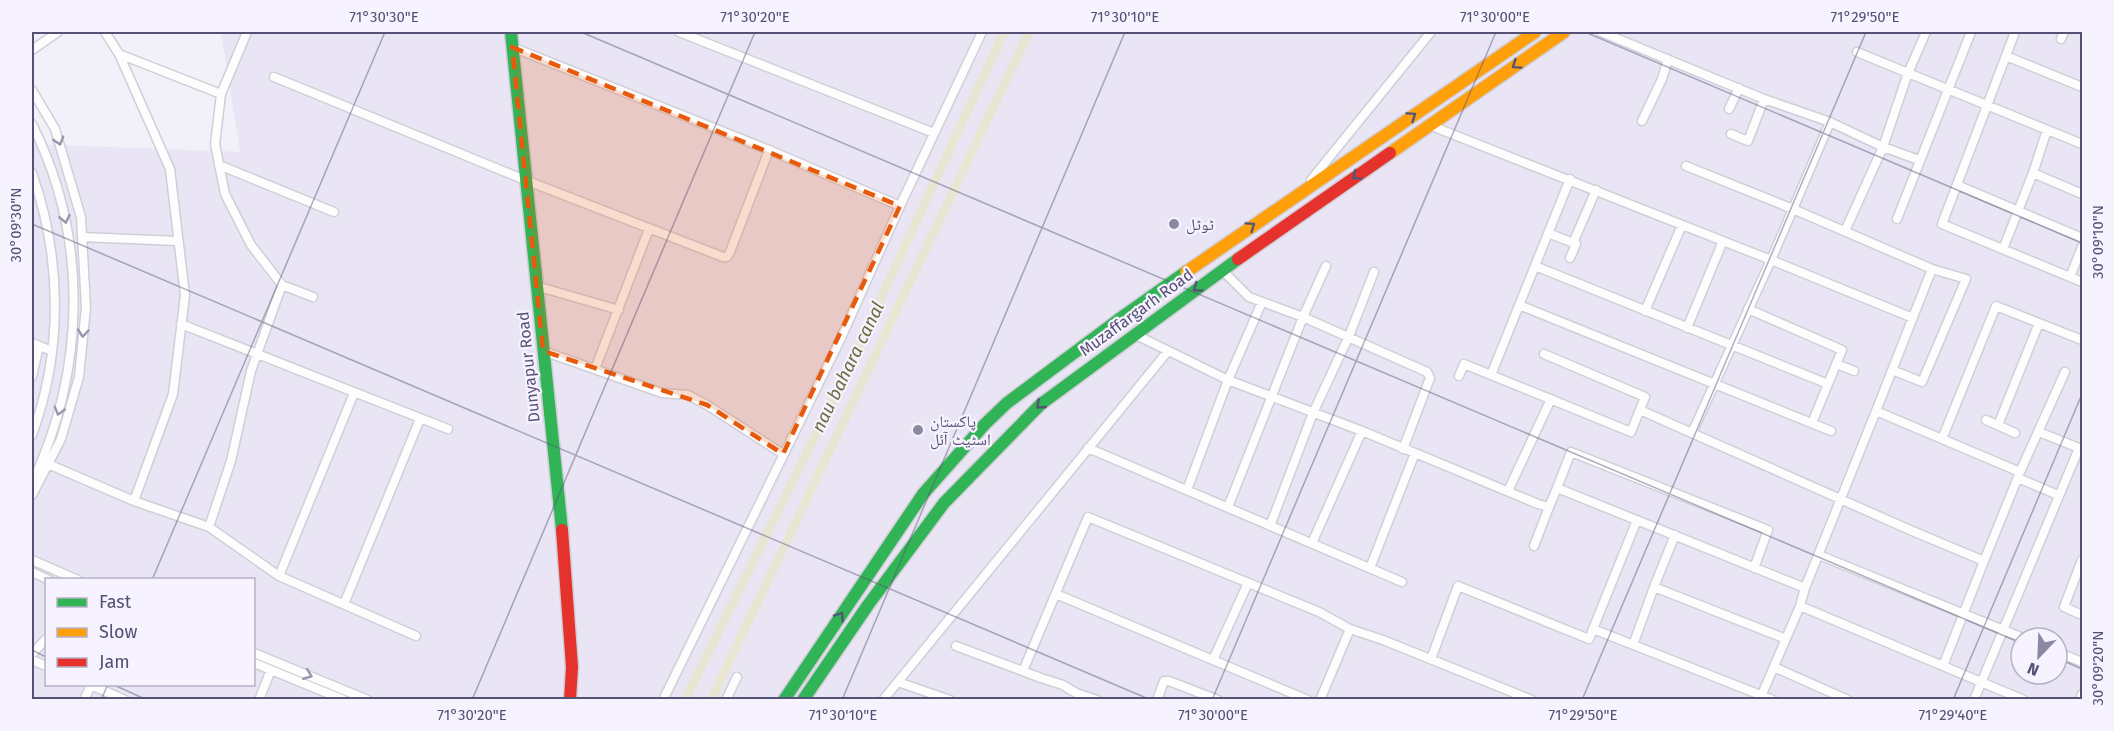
<svg xmlns="http://www.w3.org/2000/svg" width="2114" height="731" font-family="'Fira Sans','Noto Naskh Arabic',sans-serif">
<style>
.residential{fill:#e9e5f4;fill-rule:evenodd}
.lines{fill:none;stroke-linecap:round;stroke-linejoin:round}
.canal{stroke:#e8e5d2;stroke-width:9}
.street-casing{stroke:#d0ced7;stroke-width:11}
.fast-casing{stroke:#d0cdd8;stroke-width:15}
.slow-casing{stroke:#d0cdd8;stroke-width:15}
.jam-casing{stroke:#d0cdd8;stroke-width:15}
.street{stroke:#fdfdfe;stroke-width:8}
.fast{stroke:#30b455;stroke-width:12}
.slow{stroke:#ff9f0a;stroke-width:12}
.jam{stroke:#e5322d;stroke-width:12}
.oneway{stroke:#535572}
.oneway2{stroke:#9895ab}
.marked{fill:#e8590c;fill-opacity:0.2;stroke:#e8590c;stroke-width:4.5;stroke-dasharray:12 8;stroke-linejoin:round}
.ticks{fill:none;stroke:#555074;stroke-width:1.5;stroke-opacity:0.45}
.poi-dot{fill:#8c88a2;stroke:#f6f2fe;stroke-width:2}
.labels{text-anchor:middle;stroke-width:4.5;stroke-linejoin:round;paint-order:stroke}
.poi-label{font-size:16px;fill:#555074;stroke:#f6f2fe;text-anchor:start}
.street-label{font-size:16px;fill:#555074;stroke:#f6f2fe}
.water-label{font-size:18px;font-style:italic;fill:#706d41;stroke:#f6f2fe}
.neatline{fill:none;stroke:#555074;stroke-width:2}
.ticks-label{font-size:15px;text-anchor:middle;fill:#555074}
</style>
<rect width="100%" height="100%" fill="#f2f0f8"/>
<path class="residential" d="M221 32H2082V699H32V144L240 152ZM46 580H254V684H46ZM2021 638H2057V674H2021Z"/>
<g class="lines">
<path class="canal" d="M685 700 850 365 1004 32
M711 700 1029 32"/>
<defs>
<path id="street" d="M247 32 221 94 215 144 225 194 251 245 282 285
M679 32 934 133
M1601 32 1764 99 1830 122
M1926 32 1908 73 2082 144
M2015 32 1942 224 2082 282
M2061 39 2064 32
M512 47 769 150 900 206
M32 50 58 32
M119 54 221 94
M2006 56 2082 87
M274 77 525 180 723 257H727L730 252 769 150
M32 90 55 129 81 217 86 307 79 377 61 439 32 495
M1729 109 1739 88
M1642 121 1662 79 1668 59
M32 124C89 238 86 369 32 483
M1429 125 1771 260 1692 433
M1731 134 1748 141 1764 99
M219 165 334 212
M1686 166 1793 209 1830 122 1883 147 1919 160
M32 173C62 258 63 351 32 435
M2033 173 2082 194
M1311 180 1431 32
M1957 185 2082 238
M1897 219 1971 32
M1845 231 1883 147 1908 73 1857 52
M1548 233 1576 244 1570 258
M82 237 178 241
M1573 243 1596 190
M2003 249 2033 173 2047 130
M1535 266 1828 384 1812 423
M1222 270 1249 297 1303 317 1427 372 1430 378 1403 449
M2070 277 2082 247
M536 286 619 310
M1519 305 1831 431
M1748 309 1842 350 1828 384
M1645 311 1682 225
M1913 318 1771 260 1793 209 1932 269 1876 411 2020 472
M181 324 448 429
M1687 328 1723 241
M1134 334 1228 380 1362 431 1538 504 1549 507 1557 488 1562 490 1805 588
M32 343 52 351
M543 351 662 393 688 395 707 405 783 454
M1837 364 1854 371
M595 369 649 229
M1892 370 1922 382 1966 279 1932 269
M1491 375 1570 179
M32 376 39 346
M1459 376 1464 364 1631 432 1645 397 1544 354
M1640 410 1910 530 1984 561 1943 666 1800 606
M1986 420 2015 433
M1998 425 2039 323
M2039 432 2079 448
M1942 439 1996 306 2082 340
M1088 448 1402 582
M48 464 134 501 173 394 185 295 170 169 119 54 105 32
M2018 478 2058 495
M1557 488 1571 452 1768 530 1754 568
M1187 490 1228 380 1262 302
M1508 491 1551 399
M134 501 209 527 279 576 416 636
M1228 507 1303 317 1326 266
M1270 526 1313 413 1349 336 1374 272
M209 527 231 461 251 371 282 285 313 297
M1675 535 1654 587 1786 639
M1312 543 1362 431
M1534 546 1549 507
M1819 555 2023 638
M32 560 78 580
M2082 560 2064 607 2082 615
M1984 561 2020 472 2065 372
M1370 568 1415 453
M32 572 49 580
M279 576 354 393
M1056 594 1308 700
M344 604 420 419
M1593 629 1637 520
M1633 645 1654 587
M956 646 1041 678 1063 685 1076 693 1097 700
M2057 652 2082 662
M254 653 368 700
M32 654 46 639
M1431 659 1458 586 1589 639 1593 629 1773 700
M32 660 46 666
M1213 660 1248 583
M254 663 344 700
M1943 666 2024 700
M1774 667 1848 700
M1023 671 1088 517 1319 612 1350 629 1383 640 1532 700
M898 682 950 700
M89 684 125 700
M1760 699 1800 606 1805 588 1876 411
M84 700 91 685
M259 700 271 670
M663 700 840 340 900 206 982 32
M726 700 737 677
M883 700 1168 351
M1157 700 1164 681H1169L1218 700
M1320 700 1350 629
M1974 700 2079 448 2082 449
M2080 700 2082 694"/>
<path id="fast" d="M511 32 562 530
M784 700 923 494 985 424 1007 403 1118 320 1186 272
M803 700 868 605 944 503 1041 404 1238 259"/>
<path id="slow" d="M1390 153 1564 32
M1186 272 1535 32"/>
<path id="jam" d="M1238 259 1390 153
M562 530 572 667 570 700"/>
</defs>
<use href="#street" class="street-casing"/>
<use href="#fast" class="fast-casing"/>
<use href="#slow" class="slow-casing"/>
<use href="#jam" class="jam-casing"/>
<use href="#street" class="street"/>
<use href="#fast" class="fast"/>
<use href="#slow" class="slow"/>
<use href="#jam" class="jam"/>
</g>
<defs><path id="oneway-chevron" d="M-2-3.5L2.5 0L-2 3.5" fill="none" stroke-width="1.6" stroke-linecap="round" stroke-linejoin="round" transform="scale(1.5)"/></defs>
<g class="oneway">
<use href="#oneway-chevron" transform="translate(1516 65) rotate(145)"/>
<use href="#oneway-chevron" transform="translate(1412 116) rotate(-34)"/>
<use href="#oneway-chevron" transform="translate(1356 176) rotate(145)"/>
<use href="#oneway-chevron" transform="translate(1251 226) rotate(-35)"/>
<use href="#oneway-chevron" transform="translate(1197 288) rotate(144)"/>
<use href="#oneway-chevron" transform="translate(1040 405) rotate(139)"/>
<use href="#oneway-chevron" transform="translate(840 616) rotate(-56)"/>
</g>
<g class="oneway2">
<use href="#oneway-chevron" transform="translate(59 141) rotate(73)"/>
<use href="#oneway-chevron" transform="translate(65 219) rotate(78)"/>
<use href="#oneway-chevron" transform="translate(83 333) rotate(95)"/>
<use href="#oneway-chevron" transform="translate(59 411) rotate(106)"/>
<use href="#oneway-chevron" transform="translate(308 675) rotate(22)"/>
</g>
<path class="marked" d="M512 47 900 206 783 454 707 405 543 351Z"/>
<path class="ticks" d="M581 32 2021 643M1585 32 2082 243M32 224 1151 700M152 580 385 32M32 650 46 657M2057 658 2082 669M112 684 147 700M101 700 108 684M472 700 755 32M842 700 1125 32M1212 700 1496 32M1582 700 1866 32M1953 700 2082 394"/>
<g class="poi-dot">
<circle cx="1174" cy="224" r="6"/>
<circle cx="918" cy="430" r="6"/>
</g>
<g class="labels">
<g class="poi-label">
<text x="1186" y="230">ٹوٹل</text>
<text x="930" y="427">پاکستان<tspan x="930" dy="18">اسٹیٹ آئل</tspan></text>
</g>
<g class="street-label">
<text transform="translate(1136 312) rotate(-36)" y="6">Muzaffargarh Road</text>
<text transform="translate(528 367) rotate(-96)" y="6">Dunyapur Road</text>
</g>
<g class="water-label">
<text transform="translate(848 367) rotate(-64)" y="6">nau bahara canal</text>
</g>
</g>
<rect width="2114" height="731" fill="none" stroke="#f6f2fe" stroke-width="66"/>
<rect x="45" y="578" width="210" height="108" fill="#f6f2fe" stroke="#b6b1c7" stroke-width="1.5"/>
<rect x="57" y="598" width="30" height="9" fill="#30b455" stroke="#b6b1c7" stroke-width="1.5"/>
<text x="99" y="608" font-size="18" fill="#555074">Fast</text>
<rect x="57" y="628" width="30" height="9" fill="#ff9f0a" stroke="#b6b1c7" stroke-width="1.5"/>
<text x="99" y="638" font-size="18" fill="#555074">Slow</text>
<rect x="57" y="658" width="30" height="9" fill="#e5322d" stroke="#b6b1c7" stroke-width="1.5"/>
<text x="99" y="668" font-size="18" fill="#555074">Jam</text>
<g transform="translate(2039 656) rotate(203)"><circle r="28" fill="#f6f2fe" stroke="#b6b1c7" stroke-width="1.5"/>
<path d="M0-4.5L10 22L0 15L-10 22Z" fill="#8c88a2"/>
<text y="-9" font-size="16" font-weight="bold" text-anchor="middle" fill="#555074">N</text>
</g>
<rect x="33" y="33" width="2048" height="665" class="neatline"/>
<g class="ticks-label">
<text x="384" y="22">71°30'30"E</text>
<text x="755" y="22">71°30'20"E</text>
<text x="1125" y="22">71°30'10"E</text>
<text x="1495" y="22">71°30'00"E</text>
<text x="1865" y="22">71°29'50"E</text>
<text transform="translate(16 225) rotate(-90)" y="5">30°09'30"N</text>
<text transform="translate(2098 242) rotate(-90)" y="5">30°09'10"N</text>
<text transform="translate(2098 668) rotate(-90)" y="5">30°09'20"N</text>
<text x="472" y="720">71°30'20"E</text>
<text x="843" y="720">71°30'10"E</text>
<text x="1213" y="720">71°30'00"E</text>
<text x="1583" y="720">71°29'50"E</text>
<text x="1953" y="720">71°29'40"E</text>
</g>
</svg>
